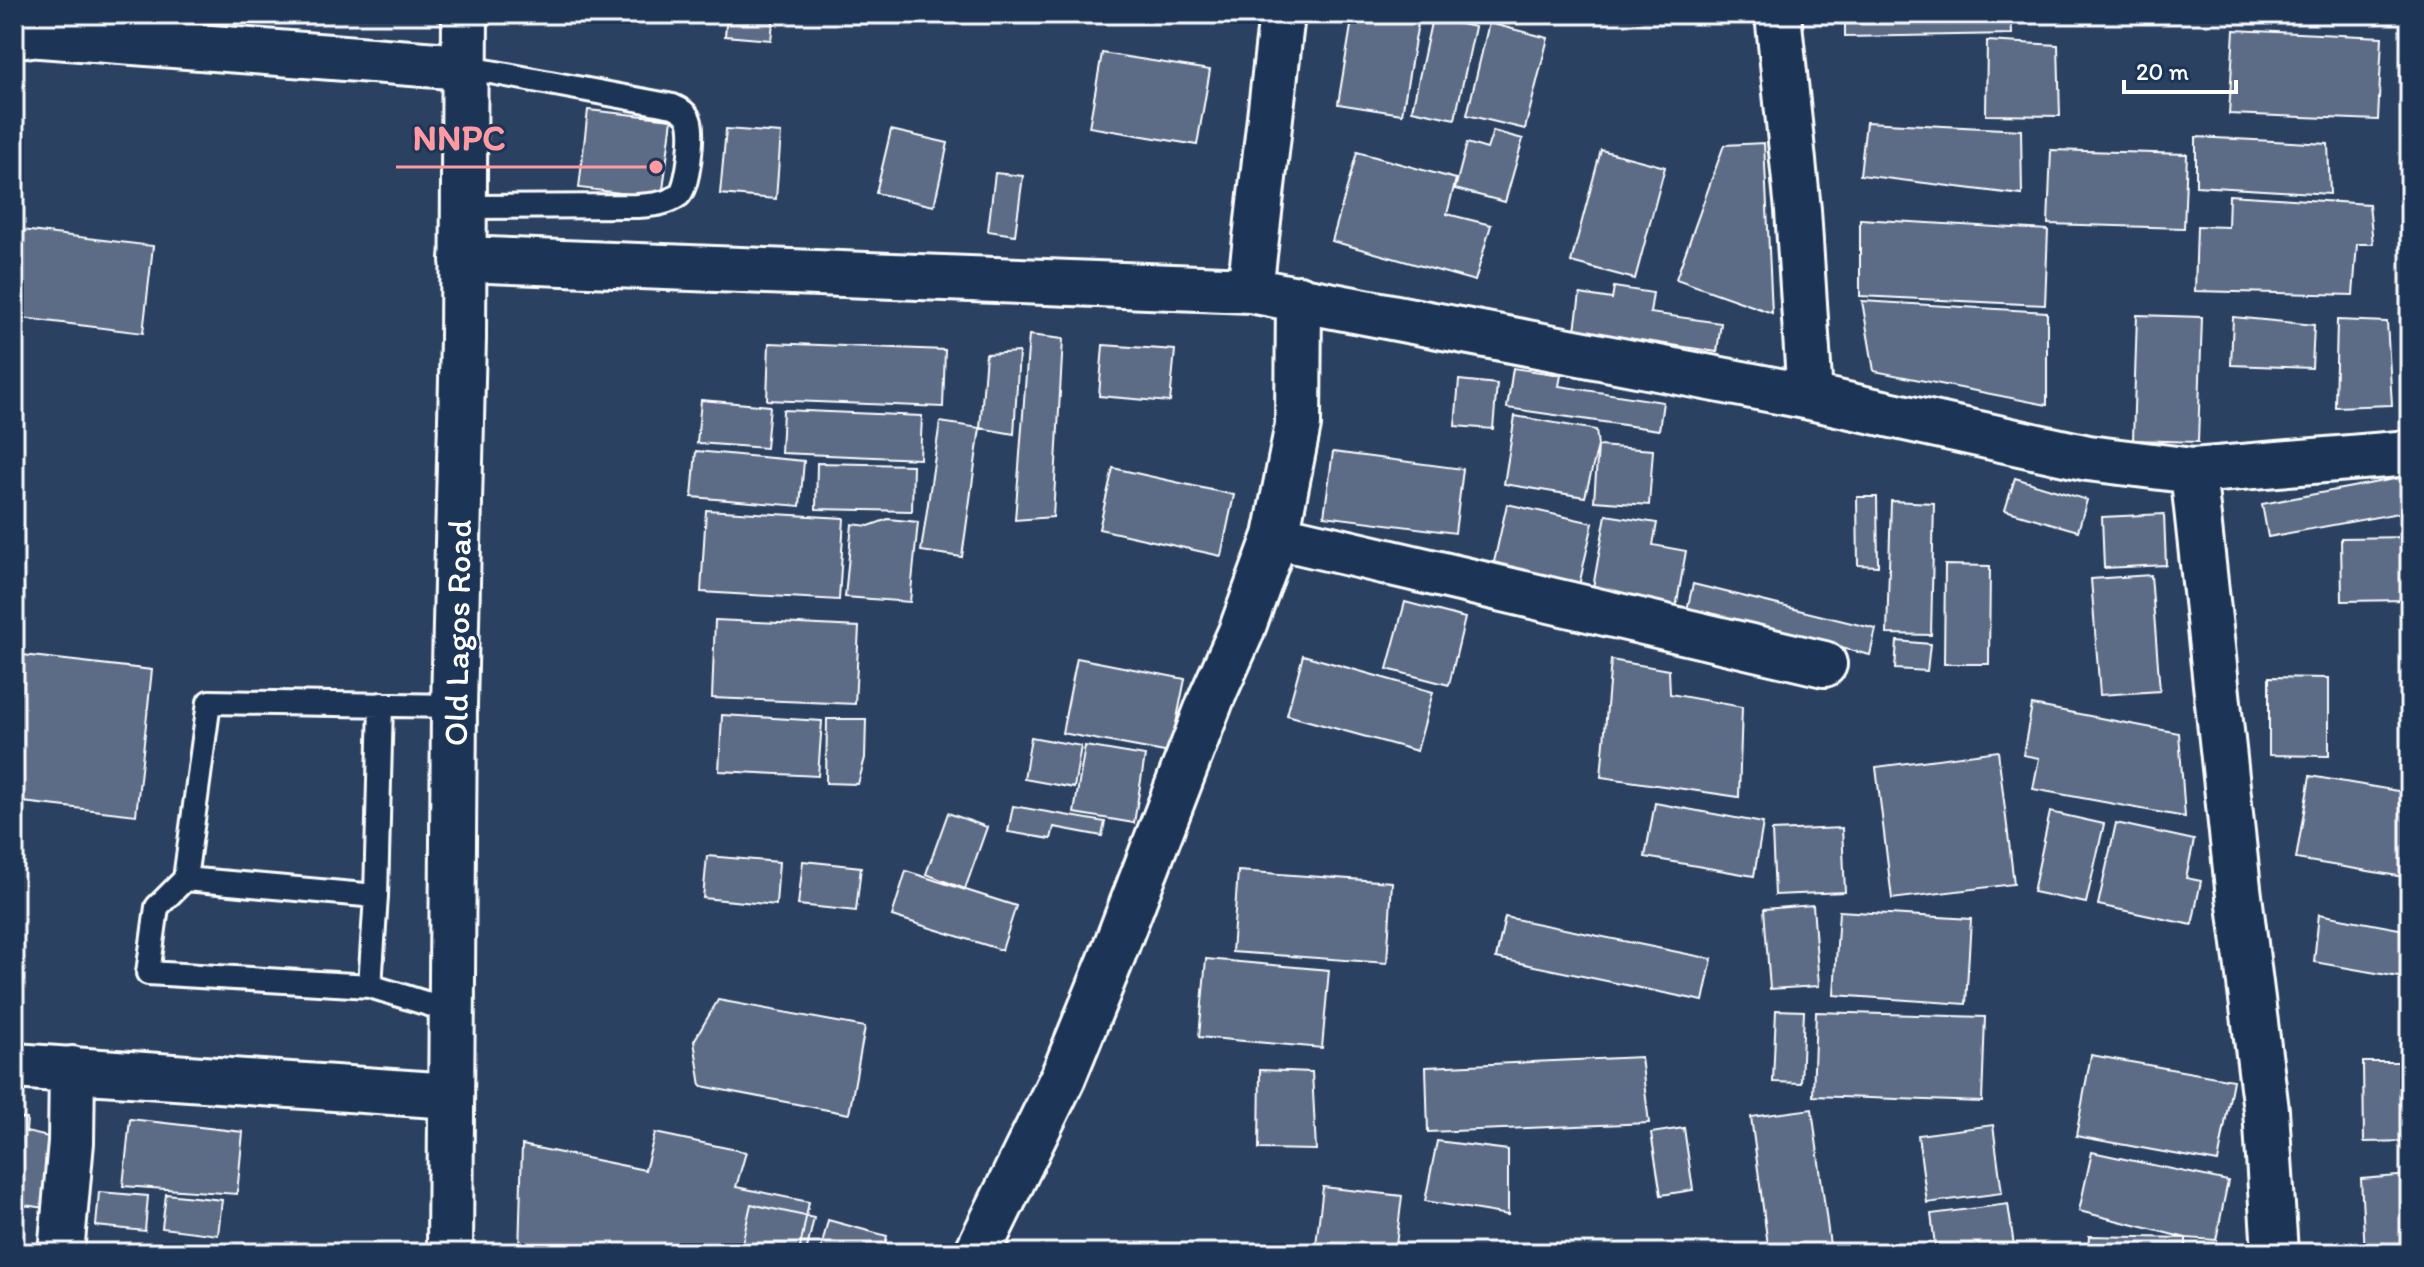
<svg xmlns="http://www.w3.org/2000/svg" width="2424" height="1267" font-family="Itim,sans-serif">
<style>
.building{fill:#5b6c86;stroke:#fff;stroke-width:2}
.lines{fill:none;stroke-linecap:round;stroke-linejoin:round}
.lane-casing{stroke:#fff;stroke-width:28}
.street-casing{stroke:#fff;stroke-width:50}
.primary-casing{stroke:#fff;stroke-width:50}
.lane{stroke:#1d3557;stroke-width:22}
.street{stroke:#1d3557;stroke-width:44}
.primary{stroke:#1d3557;stroke-width:44}
.labels{text-anchor:middle;stroke-width:6;stroke-linejoin:round;paint-order:stroke}
.street-label{font-size:34px;fill:#fff;stroke:#1d3557}
.leader{fill:none;stroke:#ff9aa2;stroke-width:3}
.callout-dot{fill:#ff9aa2;stroke:#1d3557;stroke-width:3}
.callout-label{font-size:36px;text-anchor:middle;font-weight:bold;fill:#ff9aa2;stroke:#1d3557;stroke-width:6;stroke-linejoin:round;paint-order:stroke}
</style>
<rect width="100%" height="100%" fill="#2a4161"/>
<filter id="ink" filterUnits="userSpaceOnUse"><feTurbulence type="fractalNoise" baseFrequency=".0125" numOctaves="2"/><feDisplacementMap in="SourceGraphic" scale="16" xChannelSelector="R" yChannelSelector="G"/><feConvolveMatrix kernelMatrix="1 2 1 2 8 2 1 2 1" color-interpolation-filters="sRGB"/></filter>
<g filter="url(#ink)">
<path class="building" d="M727 14H774L771 40 725 36Z
M1353 14 1418 23 1402 114 1338 104Z
M1845 14H2011L2012 34 1845 37Z
M1432 18 1475 27 1455 119 1412 110Z
M1489 23 1548 38 1525 129 1467 115Z
M2234 30 2382 37 2378 120 2229 114Z
M1987 41 2058 45 2060 116 1986 115Z
M1102 53 1210 70 1197 145 1089 127Z
M588 110 672 119 662 198 579 188Z
M1866 122 2021 130 2022 195 1860 175Z
M726 129 781 133 776 199 720 194Z
M891 130 948 143 934 206 876 193Z
M1493 131 1523 139 1505 202 1455 189 1467 143 1487 149Z
M2196 137 2328 144 2330 194 2196 186Z
M1764 143 1772 313 1676 279 1724 145Z
M1601 150 1665 167 1635 279 1571 262Z
M2051 150 2187 154 2184 228 2048 224Z
M1357 152 1456 179 1447 214 1491 225 1475 281 1332 241Z
M995 173 1023 176 1015 235 988 231Z
M2229 195 2369 204 2373 244H2357L2353 295 2195 291 2197 226 2228 227Z
M1860 219 2048 230 2045 305 1860 296Z
M14 229 153 246 143 333 14 317Z
M1614 287 1653 293 1650 313 1721 323 1717 352 1575 330 1580 294 1612 299Z
M1862 301 2047 312V405L1874 371Z
M2137 315 2202 317 2198 442 2133 440Z
M2233 317 2314 325 2312 368 2231 365Z
M2337 320 2387 322 2392 405 2335 407Z
M1029 335 1063 339 1053 517 1015 520Z
M769 343 945 350 943 407 767 400Z
M1103 345 1175 350 1170 402 1099 396Z
M1019 352 1014 434 980 428 986 354Z
M1513 368 1561 375 1559 386 1663 402 1659 430 1507 408Z
M1459 380 1497 384 1493 429 1455 426Z
M701 400 770 406 766 448 697 443Z
M783 410 922 416 920 459 781 453Z
M1515 416 1596 430 1598 446 1585 497 1504 484Z
M940 422 980 428 962 557 921 551Z
M1598 446 1653 450 1649 505 1594 501Z
M696 451 804 461 800 506 692 497Z
M1333 452 1463 469 1455 533 1324 516Z
M817 463 913 465 912 511 816 509Z
M1113 468 1234 495 1221 556 1099 529Z
M2410 476V511L2268 537 2262 504Z
M2015 478 2087 500 2078 531 2005 510Z
M1857 497H1877L1878 566 1858 565Z
M1891 501 1934 503 1931 635 1887 634Z
M1507 504 1593 523 1578 590 1492 571Z
M706 510 844 518 839 600 701 592Z
M2164 514 2166 565 2104 568 2102 517Z
M1606 515 1657 523 1653 545 1686 551 1676 608 1592 593Z
M888 519 918 522 910 602 845 597 852 524 869 526Z
M2410 537V600L2342 601 2341 538Z
M1945 565 1990 566 1989 664H1944Z
M2151 575 2160 691 2100 695 2091 579Z
M1693 584 1876 629 1870 655 1687 610Z
M1405 602 1465 618 1449 685 1387 669Z
M715 620 859 627 855 704 712 698Z
M1897 641 1930 644 1927 671 1895 669Z
M14 654 152 670 136 815 14 801Z
M1303 655 1433 692 1417 751 1287 715Z
M1077 658 1185 679 1170 753 1062 733Z
M1611 660 1669 670 1670 694 1742 707 1739 797 1601 777Z
M2269 677 2329 678V756L2269 755Z
M2032 705 2179 733 2185 817 2033 789 2039 758 2023 755Z
M722 715 822 721 818 776 719 771Z
M827 719H866L865 758 858 784 826 783Z
M1031 737 1081 746 1074 788 1024 779Z
M1085 746 1145 756 1134 823 1074 813Z
M1998 751 2014 884 1892 899 1876 767Z
M2310 776 2410 793V878L2296 859Z
M1655 803 1763 823 1754 876 1645 857Z
M1013 806 1105 822 1102 836 1054 827 1051 839 1008 832Z
M2050 812 2104 824 2086 903 2033 892Z
M948 813 987 827 965 889 926 874Z
M2116 823 2194 840 2186 878 2201 881 2192 925 2098 905Z
M1842 828 1845 892 1775 895 1772 831Z
M707 856 779 862 776 905 703 898Z
M803 861 861 867 856 911 798 905Z
M906 871 1016 906 1002 950 892 916Z
M1238 871 1392 882 1387 963 1232 952Z
M1813 905 1819 986 1770 989 1764 909Z
M1839 911 1971 919 1966 1004 1834 995Z
M2319 914 2410 931V979L2314 962Z
M1505 917 1712 959 1703 1001 1496 958Z
M1206 959 1329 970 1322 1048 1199 1037Z
M718 1000 865 1027 849 1114 701 1086 694 1041Z
M1776 1010 1804 1011 1801 1083 1773 1082Z
M1816 1012 1985 1017 1982 1102 1813 1096Z
M2091 1055 2233 1080 2218 1162 2076 1136Z
M1641 1057 1649 1123 1428 1132 1426 1067Z
M2363 1062H2410V1141L2364 1142Z
M1260 1070 1312 1072 1316 1150 1259 1149Z
M1812 1109 1831 1253H1769L1751 1117Z
M14 1118 27 1119 26 1132 71 1142 64 1210 14 1204Z
M130 1119 243 1132 237 1194 123 1186Z
M1993 1125 2002 1193 1927 1203 1918 1135Z
M1684 1128 1693 1190 1661 1195 1651 1133Z
M655 1133 746 1152 736 1187 809 1202 799 1253H519L522 1145 645 1170Z
M1437 1141 1508 1150V1215L1425 1201Z
M2092 1152 2228 1181 2216 1240 2186 1238 2079 1211Z
M2410 1175V1253H2365L2361 1179Z
M1323 1187 1402 1196 1395 1253H1315Z
M99 1192 148 1196 145 1231 96 1226Z
M166 1194 222 1200 218 1235 162 1228Z
M751 1204 814 1218 806 1253H740Z
M2008 1204 2015 1253H1936L1931 1214Z
M828 1220 887 1236 883 1253H820Z
M2089 1236 2186 1238V1253H2088Z"/>
<g class="lines">
<defs>
<path id="lane" d="M463 207 637 206C652 205 667 204 679 195 689 186 693 135 690 122 688 113 680 109 673 106L464 67
M185 879 376 896
M370 986 376 896 381 704
M451 1011 370 986 148 973 157 907 185 879 209 702 454 706"/>
<path id="street" d="M1778 14 1798 210 1810 397
M14 33 464 67
M463 259 1250 290 1810 397 2088 458 2193 471 2410 453
M1250 290 1282 14
M2193 471 2238 888 2266 1110 2275 1253
M1276 536 1824 664
M14 1066 451 1096
M61 1253 71 1142 72 1069
M977 1253 1063 1077 1110 962 1212 697 1241 632 1276 536 1298 425 1299 298"/>
<path id="primary" d="M450 1253 454 706 463 339 465 14"/>
</defs>
<use href="#lane" class="lane-casing"/>
<use href="#street" class="street-casing"/>
<use href="#primary" class="primary-casing"/>
<use href="#lane" class="lane"/>
<use href="#street" class="street"/>
<use href="#primary" class="primary"/>
</g>
</g>
<g class="labels">
<g class="street-label">
<text transform="translate(457 633) rotate(-89)" y="12">Old Lagos Road</text>
</g>
</g>
<path class="leader" d="M656 167L521 167H396"/>
<circle class="callout-dot" cx="656" cy="167" r="8"/>
<g class="callout-label">
<text x="459" y="150">NNPC</text>
</g>
<rect width="2424" height="1267" fill="none" stroke="#1d3557" stroke-width="48"/>
<rect x="24" y="24" width="2376" height="1219" fill="none" stroke="#fff" stroke-width="3" filter="url(#ink)"/>
<path d="M2124 80v12h112v-12" fill="none" stroke="#ffffff" stroke-width="4"/>
<text x="2136" y="80" font-size="24" fill="#ffffff" stroke="#1d3557" stroke-width="6" paint-order="stroke">20 m</text>
</svg>
